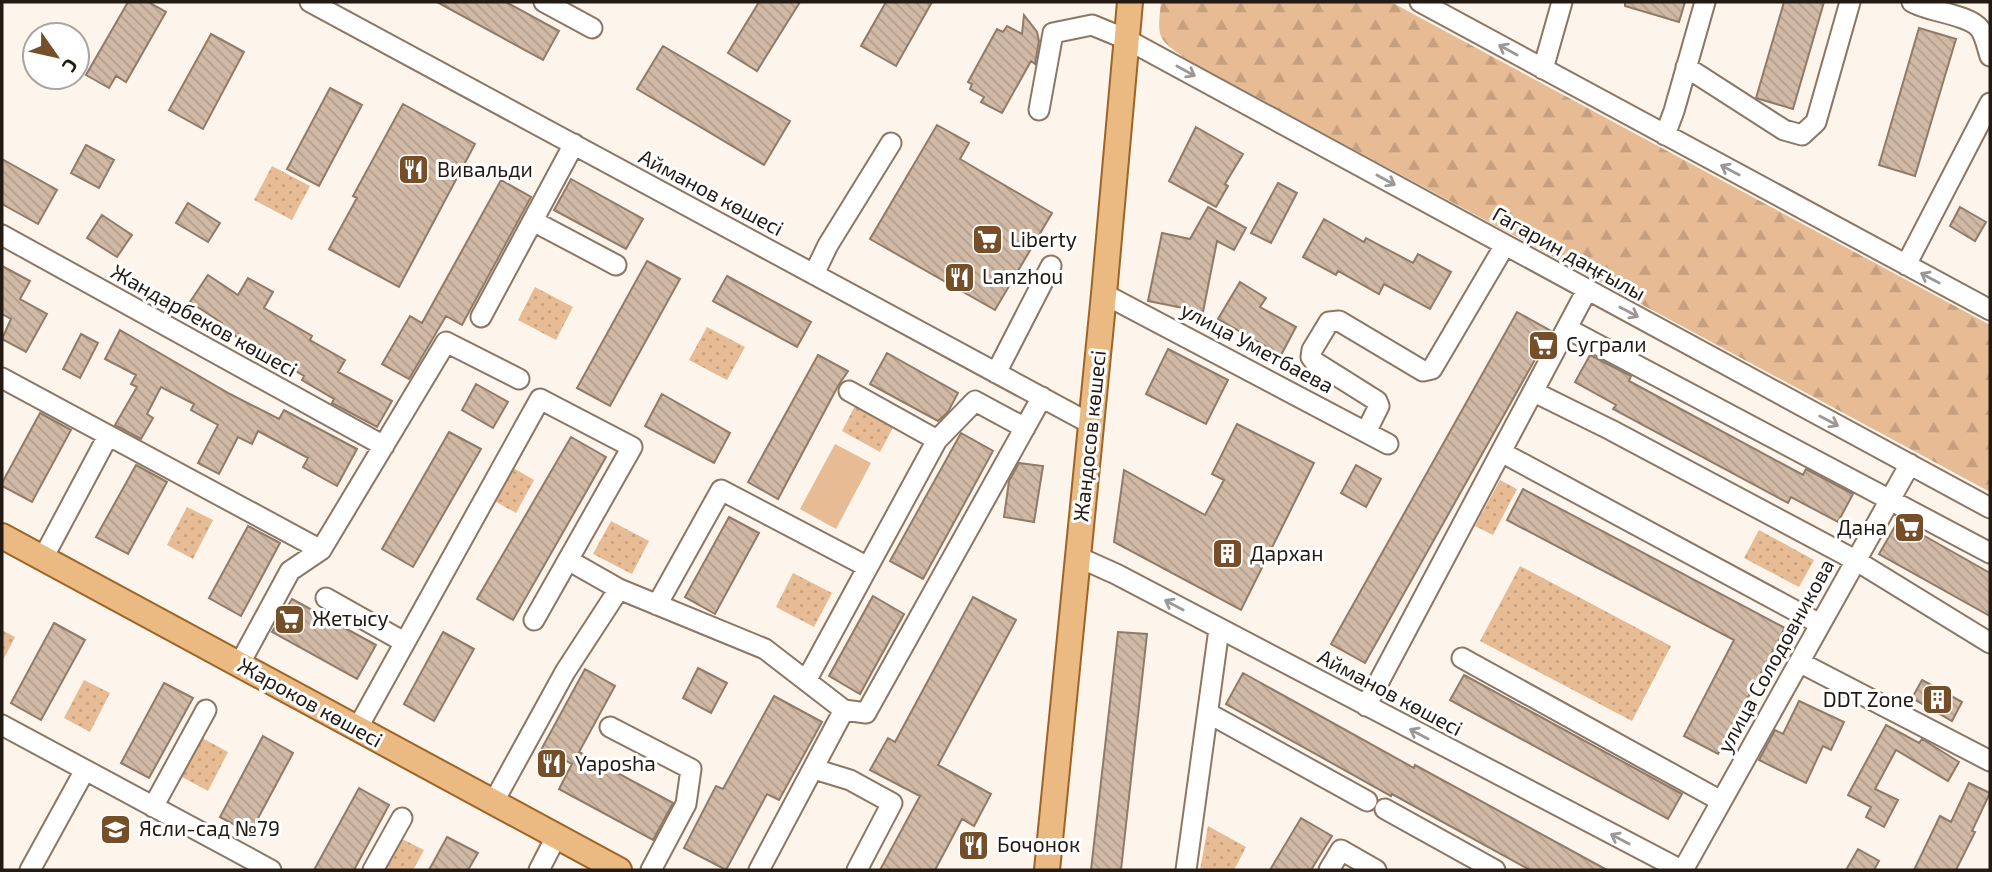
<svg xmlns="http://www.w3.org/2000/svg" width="1992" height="872" font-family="'Exo 2',sans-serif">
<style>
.grass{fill:#e7bb93}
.forest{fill:url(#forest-firs)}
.park{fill:url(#park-dots)}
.building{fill:url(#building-back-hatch);stroke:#907b68;stroke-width:2}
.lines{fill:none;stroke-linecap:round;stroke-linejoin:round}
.minor-casing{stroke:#8b7764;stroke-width:23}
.major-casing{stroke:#9c6426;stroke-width:28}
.minor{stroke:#fff;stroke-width:19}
.major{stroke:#ebba83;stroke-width:24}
.oneway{stroke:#9c9895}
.labels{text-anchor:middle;stroke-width:6;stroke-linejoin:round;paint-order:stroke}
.poi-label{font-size:21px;fill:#231b13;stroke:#fff;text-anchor:start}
.street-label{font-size:21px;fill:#231b13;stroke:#fff}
</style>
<defs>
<pattern id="forest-firs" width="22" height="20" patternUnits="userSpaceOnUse" patternTransform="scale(1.75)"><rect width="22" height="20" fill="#e7bb93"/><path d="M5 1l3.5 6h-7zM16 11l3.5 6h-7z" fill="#c6a07e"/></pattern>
<pattern id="park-dots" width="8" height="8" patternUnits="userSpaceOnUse" patternTransform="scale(1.75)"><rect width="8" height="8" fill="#e7bb93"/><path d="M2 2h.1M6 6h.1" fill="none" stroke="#c6a07e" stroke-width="1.8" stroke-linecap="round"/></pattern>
<pattern id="building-back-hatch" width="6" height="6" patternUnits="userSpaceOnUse" patternTransform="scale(1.75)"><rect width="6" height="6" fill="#d0b9a5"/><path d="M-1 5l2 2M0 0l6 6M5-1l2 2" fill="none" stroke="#b29e8d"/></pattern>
</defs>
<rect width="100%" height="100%" fill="#fdf4eb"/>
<path class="grass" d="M835 444 871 463 836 529 800 509Z"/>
<path class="forest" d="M1161 2H1391L1990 325V492L1188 60C1157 38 1157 40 1161 2Z"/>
<path class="park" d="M272 166 310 186 292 220 254 200Z
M535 287 573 307 556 340 518 320Z
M707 327 745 347 727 380 689 360Z
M859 398 898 418 880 452 842 431Z
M510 466 534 480 516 513 491 499Z
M1500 480 1517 489 1493 535 1475 526Z
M187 507 213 520 193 559 167 545Z
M611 521 649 541 632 574 593 554Z
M1759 530 1814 560 1799 587 1744 558Z
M1520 566 1671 646 1632 721 1480 641Z
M793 573 832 593 814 627 776 607Z
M2 630 15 637 2 662Z
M84 680 110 693 90 732 64 718Z
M202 738 228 752 208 791 182 777Z
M1208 826 1246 847 1234 870H1200Z
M398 837 424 850 413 870H380Z"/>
<path class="building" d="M128 2H148L166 12 126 82 116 76 109 88 86 75Z
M437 2H506L559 31 543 60Z
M759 2H800L757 71 728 53Z
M886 2H932L896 66 861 46Z
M1625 2H1685L1679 22 1625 6Z
M1784 2H1824L1793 109 1756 98Z
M1024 15 1037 32 1039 41 1035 64 1031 61 1002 113 981 102 984 97 970 89 972 84 968 82 997 29 1003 32 1007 26 1022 34Z
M1919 28 1956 39 1915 176 1879 165Z
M211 34 244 52 203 129 169 110Z
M663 46 790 121 764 165 637 89Z
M330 88 362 105 319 186 287 169Z
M403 104 475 144 399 287 329 249 357 198 353 196Z
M937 125 969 143 960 159 1052 213 995 310 870 239Z
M1196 127 1243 154 1225 184 1228 186 1216 207 1169 181Z
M86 145 114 160 99 188 71 173Z
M2 159 57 190 38 224 2 204Z
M571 179 643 219 626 249 554 210Z
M501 180 531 197 462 325 446 316 409 379 382 364 410 316 422 323Z
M1278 183 1297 193 1271 243 1251 233Z
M188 203 220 223 208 242 176 223Z
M1208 207 1246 228 1234 250 1217 241 1203 312 1148 301 1162 233 1190 239Z
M1960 207 1986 222 1975 241 1950 226Z
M102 215 132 235 117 257 87 238Z
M1324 219 1364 242 1366 238 1413 263 1418 254 1451 272 1430 309 1384 284 1379 294 1338 271 1336 275 1303 257Z
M647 261 680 279 610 406 577 388Z
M2 266 30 281 20 299 47 314 26 352 2 339 11 319 2 314Z
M208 275 238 295 248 278 273 292 264 308 312 336 310 340 345 360 338 372 392 401 377 427 332 403 334 399 302 380 304 376 220 327 222 323 190 302Z
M727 276 811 322 797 347 713 301Z
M1240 282 1266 298 1260 307 1296 327 1281 355 1218 319Z
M1517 312 1551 331 1365 663 1331 644Z
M120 330 230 394 279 419 284 410 357 449 337 486 303 467 308 458 258 431 252 444 238 437 219 474 198 463 218 425 191 410 194 404 161 387 147 414 153 418 141 439 115 425 137 387 131 384 136 375 105 359Z
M81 334 98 343 80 378 63 369Z
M1168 349 1228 380 1206 424 1146 394Z
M887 353 958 393 948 412 938 421 870 384Z
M818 355 848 371 838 386 778 499 748 482Z
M1590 355 1631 376 1629 381 1803 475 1806 469 1853 494 1838 522 1791 497 1788 503 1613 409 1616 405 1575 382Z
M476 384 508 402 493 428 462 410Z
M662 394 730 433 714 463 645 426Z
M40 413 71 430 32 502 2 486V483Z
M1237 424 1314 463 1241 610 1114 542 1124 470 1205 515 1224 480 1212 474Z
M449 432 481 449 413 567 382 549Z
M961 433 993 451 923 579 890 561Z
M571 437 606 457 513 620 477 599Z
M1019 463 1043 466 1034 522 1004 517 1009 481Z
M136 465 167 482 128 554 96 537Z
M1356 465 1381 479 1366 507 1341 493Z
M1523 489 1785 628 1718 754 1684 736 1734 640 1507 520Z
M729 517 759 533 715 614 685 597Z
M1898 521 1990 573V616L1879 554Z
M248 526 280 543 241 616 209 598Z
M873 596 904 614 860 694 829 676Z
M973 597 1016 620 938 765 991 794 974 826 962 819 935 870H880L920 796 870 770 888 738 895 742Z
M292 599 376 645 357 679 272 632Z
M54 623 85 640 41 720 11 703Z
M443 632 474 649 434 721 404 704Z
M1118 632 1147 634 1121 870H1091Z
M698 668 727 683 711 713 683 698Z
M585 669 615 686 579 752 673 803 653 840 559 789 572 764 542 748Z
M1243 673 1414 768 1415 765 1607 870H1530L1392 794 1391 796 1226 704Z
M1464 675 1682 794 1668 819 1450 700Z
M1922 680 1962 702 1952 721 1912 698Z
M164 683 193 698 149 778 121 763Z
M774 696 822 722 779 800 767 794 726 870 684 848 716 786 723 789Z
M1799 701 1844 722 1831 750 1823 746 1806 783 1759 760 1775 730 1783 734Z
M1886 725 1919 743 1922 739 1959 762 1948 781 1896 750 1875 789 1898 800 1884 827 1866 817 1871 807 1848 795Z
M263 736 293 753 250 833 220 817Z
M1969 783 1990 793 1972 831 1975 832 1956 870H1914L1940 816 1951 822Z
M359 788 389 805 354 870H314Z
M1301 818 1332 836 1311 870H1270Z
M447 837 478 853 468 870H429Z
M1858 849 1879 861 1874 870H1846Z"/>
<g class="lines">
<defs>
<path id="minor" d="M310 2 1091 424
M544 2 592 28
M1420 2 1990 310
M1912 2C1928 12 1969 14 1980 29 1985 36 1987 47 1990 56
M1686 67 1784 130 1802 135 1816 122 1850 2
M1543 69 1562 2
M1039 110 1053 33 1092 25 1126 39 1990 508
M1665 135 1674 111 1705 2
M533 221 616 265
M2 235 384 446
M1906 265 1990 103
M814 274 828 245 891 143
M1104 294 1388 444
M481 317 574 144
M1568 329 1990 553
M996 373 1051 266
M2 378 321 550
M849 391 937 440
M1534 392 1611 430 1855 560 1990 643
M1366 432 1379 406 1377 401 1315 362 1311 357 1312 350 1329 322 1339 321 1423 371 1432 369 1505 245
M1501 452 1820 624
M1078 557 1116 574 1681 870
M43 558 108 436
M568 560 619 589 765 649 844 710
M326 598 404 642
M657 605 721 490 866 566
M1462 658 1721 801
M1799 662 1990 761
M239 665 290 571 321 550 446 342 519 379
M807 679 937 440 975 401 1025 428
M1366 706 1587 290
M1208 713 1367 801
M2 725 271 870
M610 727 691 769 686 804 651 870
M357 729 540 399 632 447 534 620
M814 769 850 780 892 803 857 870
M493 803 565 672 619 589
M153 807 206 710
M1385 809 1495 870
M30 870 85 770
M373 870 402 818
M539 870 556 837
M759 870 844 710 866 713 1042 397
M1186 870 1219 629
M1329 870 1341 850 1376 870
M1683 870 1910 464"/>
<path id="major" d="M2 536 619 870
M1047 870 1104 294 1130 2"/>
</defs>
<use href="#minor" class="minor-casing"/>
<use href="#major" class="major-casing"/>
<use href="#minor" class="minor"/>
<use href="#major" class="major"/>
</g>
<defs><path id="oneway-shaft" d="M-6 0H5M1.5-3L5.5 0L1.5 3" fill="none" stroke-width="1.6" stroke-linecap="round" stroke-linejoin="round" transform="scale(1.75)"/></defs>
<g class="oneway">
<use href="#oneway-shaft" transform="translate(1508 50) rotate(-151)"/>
<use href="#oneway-shaft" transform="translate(1186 71) rotate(29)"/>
<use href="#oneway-shaft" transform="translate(1730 170) rotate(-152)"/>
<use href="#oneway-shaft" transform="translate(1386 180) rotate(29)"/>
<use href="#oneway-shaft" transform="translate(1930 278) rotate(-152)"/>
<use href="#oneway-shaft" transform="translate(1629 312) rotate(28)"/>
<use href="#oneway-shaft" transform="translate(1829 421) rotate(28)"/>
<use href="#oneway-shaft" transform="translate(1174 605) rotate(-152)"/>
<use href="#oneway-shaft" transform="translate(1419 734) rotate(-152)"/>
<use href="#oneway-shaft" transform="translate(1620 839) rotate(-152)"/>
</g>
<defs>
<symbol id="restaurant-square" viewBox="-11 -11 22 22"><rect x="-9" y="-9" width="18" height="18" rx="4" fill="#744f2a" stroke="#fff"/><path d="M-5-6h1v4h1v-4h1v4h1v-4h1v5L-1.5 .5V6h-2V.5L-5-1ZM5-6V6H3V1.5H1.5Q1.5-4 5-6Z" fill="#fff"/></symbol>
<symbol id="supermarket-square" viewBox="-11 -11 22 22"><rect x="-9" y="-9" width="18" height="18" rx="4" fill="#744f2a" stroke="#fff"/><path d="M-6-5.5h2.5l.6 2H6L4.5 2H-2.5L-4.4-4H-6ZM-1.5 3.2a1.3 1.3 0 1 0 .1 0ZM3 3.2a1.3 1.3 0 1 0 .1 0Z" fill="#fff"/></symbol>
<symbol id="building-square" viewBox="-11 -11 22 22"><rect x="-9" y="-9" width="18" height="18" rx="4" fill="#744f2a" stroke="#fff"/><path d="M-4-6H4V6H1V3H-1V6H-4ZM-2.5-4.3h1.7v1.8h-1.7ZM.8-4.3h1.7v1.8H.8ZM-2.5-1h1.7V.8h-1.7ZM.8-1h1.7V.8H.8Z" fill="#fff"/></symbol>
<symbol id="school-square" viewBox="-11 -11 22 22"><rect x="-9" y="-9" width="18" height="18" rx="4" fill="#744f2a" stroke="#fff"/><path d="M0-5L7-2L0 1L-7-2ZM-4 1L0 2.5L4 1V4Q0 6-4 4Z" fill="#fff"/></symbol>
</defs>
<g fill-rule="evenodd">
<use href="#restaurant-square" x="396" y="152" width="35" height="35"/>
<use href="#supermarket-square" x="970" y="222" width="35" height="35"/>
<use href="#restaurant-square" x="942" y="260" width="35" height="35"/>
<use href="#supermarket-square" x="1526" y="328" width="35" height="35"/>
<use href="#supermarket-square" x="1892" y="510" width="35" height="35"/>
<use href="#building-square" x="1210" y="536" width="35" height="35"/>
<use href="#supermarket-square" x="272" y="602" width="35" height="35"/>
<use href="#building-square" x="1920" y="682" width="35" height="35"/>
<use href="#restaurant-square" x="534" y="746" width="35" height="35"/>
<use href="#school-square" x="98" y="812" width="35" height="35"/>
<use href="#restaurant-square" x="956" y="828" width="35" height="35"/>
</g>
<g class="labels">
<g class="poi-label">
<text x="437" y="177">Вивальди</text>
<text x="1010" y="247">Liberty</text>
<text x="982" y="284">Lanzhou</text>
<text x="1566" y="352">Суграли</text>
<text x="1887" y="535" text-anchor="end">Дана</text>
<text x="1250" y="561">Дархан</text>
<text x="312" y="626">Жетысу</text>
<text x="1914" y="707" text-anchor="end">DDT Zone</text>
<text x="575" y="771">Yaposha</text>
<text x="139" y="836">Ясли-сад №79</text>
<text x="997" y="852">Бочонок</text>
</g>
<g class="street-label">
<text transform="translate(711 193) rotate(28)" y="7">Айманов көшесі</text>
<text transform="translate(1569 254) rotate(29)" y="7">Гагарин даңғылы</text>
<text transform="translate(204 321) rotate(29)" y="7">Жандарбеков көшесі</text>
<text transform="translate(1257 348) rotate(28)" y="7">улица Уметбаева</text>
<text transform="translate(1090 436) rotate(-84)" y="7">Жандосов көшесі</text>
<text transform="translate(1776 656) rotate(-61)" y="7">улица Солодовникова</text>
<text transform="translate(1390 693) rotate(28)" y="7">Айманов көшесі</text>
<text transform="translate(310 703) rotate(29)" y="7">Жароков көшесі</text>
</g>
</g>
<rect width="1992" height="872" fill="none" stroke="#231b13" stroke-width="7"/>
<g transform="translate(56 56) rotate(124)"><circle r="33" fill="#ffffff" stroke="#a7a4a1" stroke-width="2"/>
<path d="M0-5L12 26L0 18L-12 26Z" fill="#744f2a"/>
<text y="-10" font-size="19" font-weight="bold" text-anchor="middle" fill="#231b13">С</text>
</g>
</svg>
